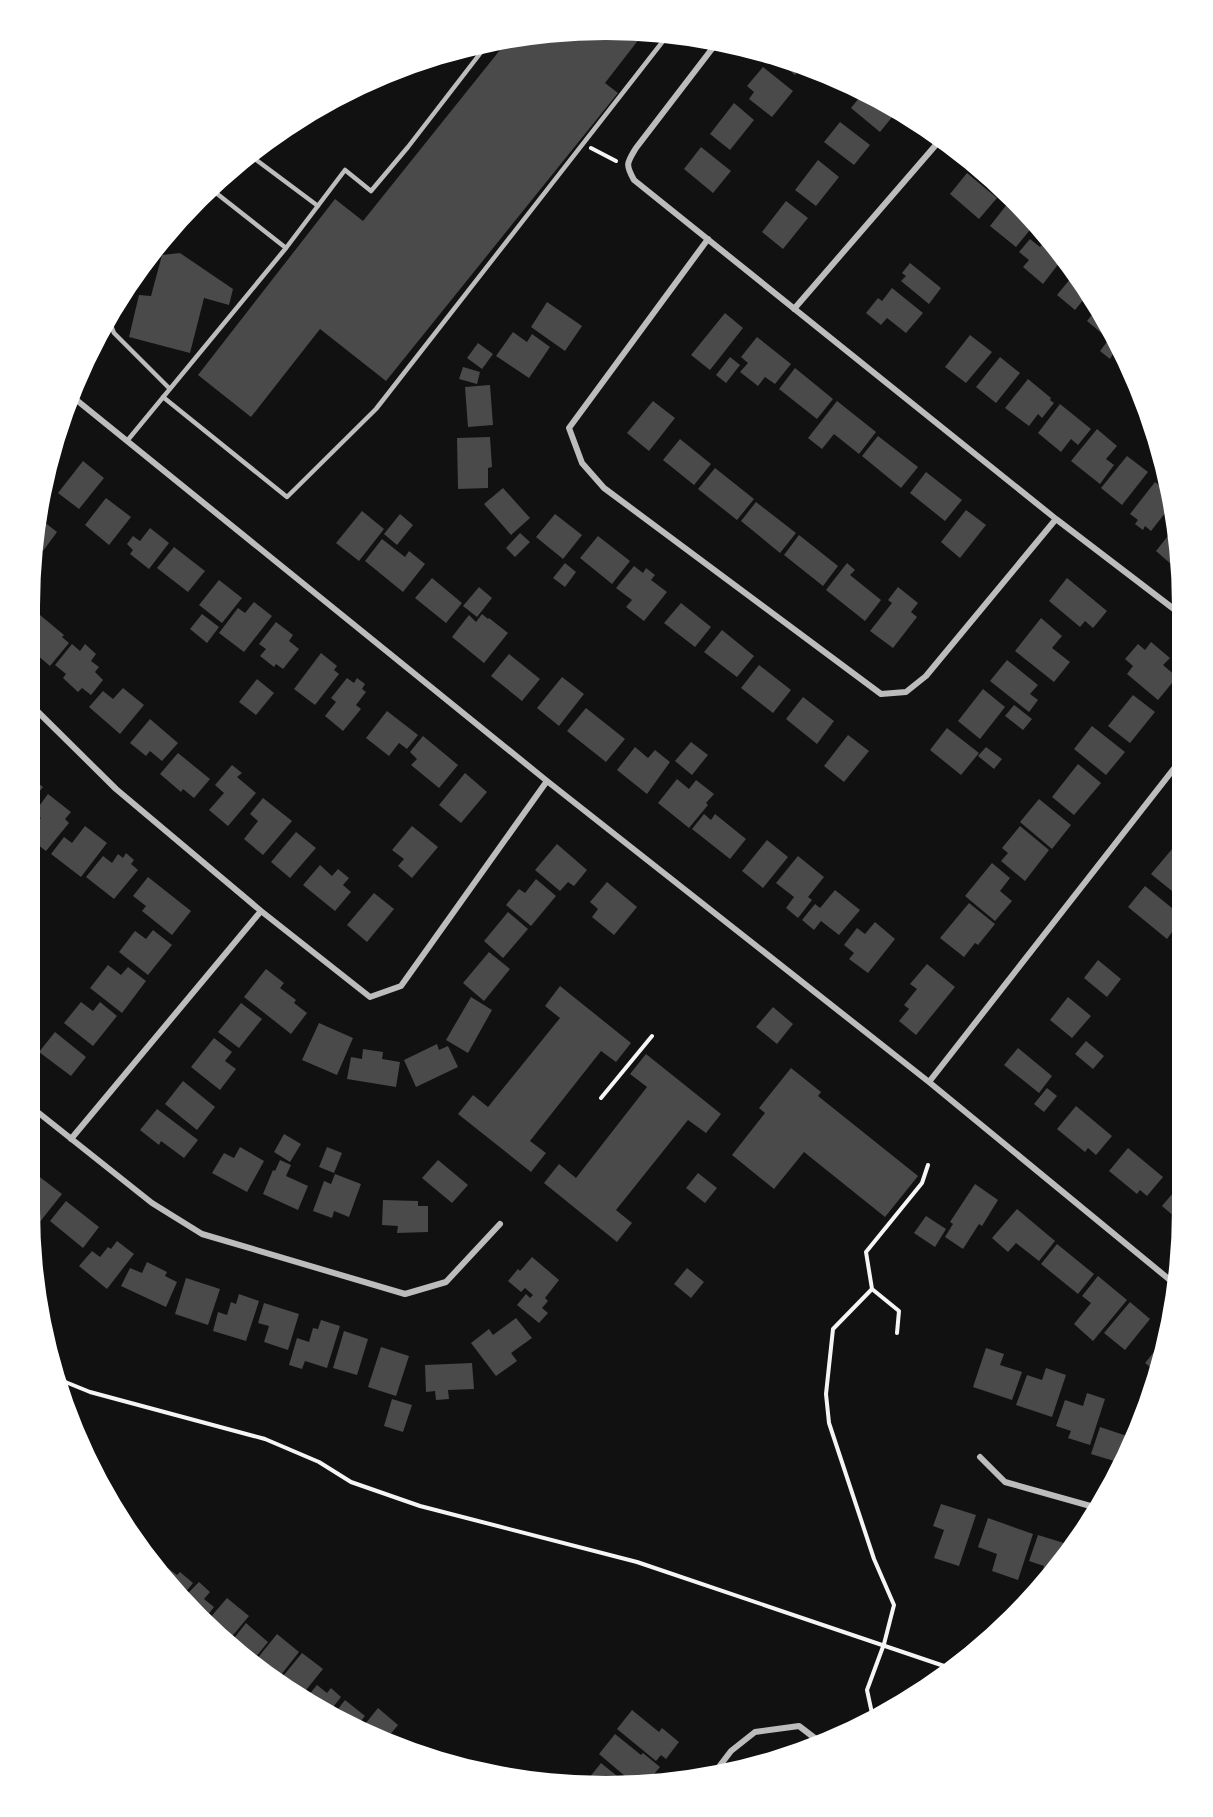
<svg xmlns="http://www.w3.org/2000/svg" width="1213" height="1817" font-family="Literata,serif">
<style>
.building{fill:#4a4a4a}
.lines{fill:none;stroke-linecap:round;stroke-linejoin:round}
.path{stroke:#f5f5f5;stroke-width:4}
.service{stroke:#bcbcbc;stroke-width:4.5}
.minor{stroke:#bcbcbc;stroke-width:6}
</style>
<rect width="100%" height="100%" fill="#111"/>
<path class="building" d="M606 30 643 34 605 83 618 93 386 381 320 329 251 417 198 375 335 199 363 221 508 40Z
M773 57 802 66 795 75Z
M763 67 793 91 772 117 749 99 754 92 747 86Z
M863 93 897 111 880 132 851 108Z
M734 103 754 120 730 150 710 134Z
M840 122 870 145 854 165 824 142Z
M701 147 731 171 713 193 684 169Z
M818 160 839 177 816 206 795 190Z
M967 173 997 198 979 219 950 194Z
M786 201 808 218 783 249 762 232Z
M1008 203 1034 225 1016 247 990 226Z
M1030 239 1040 247 1047 239 1063 258 1043 284 1023 267 1029 260 1019 252Z
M180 253 233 289 229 305 204 298 190 353 129 337 139 295 151 296 162 255Z
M910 263 941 288 929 304 901 281 906 276 902 273Z
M1075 273 1089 293 1075 310 1057 295Z
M892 288 923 313 906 333 887 318 881 325 866 313 878 298 882 301Z
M547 302 582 326 565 351 531 327Z
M1097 308 1110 331 1105 336 1087 321Z
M725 313 743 328 710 370 691 355Z
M513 332 527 342 532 334 550 347 529 378 496 356Z
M970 335 992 352 966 383 945 367Z
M1112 335 1129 367 1113 354 1110 359 1100 351Z
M757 337 791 364 775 384 765 377 758 386 740 372 748 363 741 357Z
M478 343 493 354 482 369 467 358Z
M730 357 740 365 726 383 716 375Z
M1000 357 1020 373 996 403 976 387Z
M463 367 480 372 477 384 459 379Z
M795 368 833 399 817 419 779 389Z
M1028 379 1051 398 1050 400 1054 403 1042 418 1038 414 1029 426 1005 408Z
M490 385 493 425 468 427 465 387Z
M653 401 675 418 649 451 627 433Z
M837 401 876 432 859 454 834 434 822 449 808 438Z
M1060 404 1091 429 1078 445 1071 439 1061 452 1038 433Z
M1097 429 1117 446 1106 459 1114 465 1100 484 1071 461Z
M878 436 918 467 901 488 862 456Z
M490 437 492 467 488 468V488L458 489 457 438Z
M680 439 711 464 694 485 663 460Z
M1127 456 1148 472 1122 505 1101 488Z
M83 461 104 478 79 509 58 493Z
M715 468 754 499 737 520 698 489Z
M926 472 962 500 945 521 910 493Z
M1155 482 1172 495 1173 503 1151 531 1145 526 1143 530 1135 524 1138 520 1130 514Z
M503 488 530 518 511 535 484 504Z
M106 498 131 517 109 545 85 525Z
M756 502 796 533 780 553 741 521Z
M966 510 986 525 960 558 941 542Z
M362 511 384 529 359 561 336 543Z
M400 514 413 525 397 545 384 534Z
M555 514 582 535 563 559 536 537Z
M39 518 57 532 43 551 36 545Z
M1175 527 1178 557 1172 565 1156 551Z
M150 528 169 543 149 569 130 554 133 550 127 544 133 536 140 541Z
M520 533 530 542 515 557 506 548Z
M799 535 838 566 823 586 784 555Z
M598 536 630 561 612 584 580 558Z
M382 539 405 557 409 551 425 564 403 592 365 561Z
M174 547 205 571 188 592 157 568Z
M565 563 576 572 565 587 553 578Z
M847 563 855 570 850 575 881 600 865 621 826 590Z
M634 566 643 573 646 568 655 575 651 580 667 592 644 621 626 607 632 600 616 588Z
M432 578 462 603 446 623 415 598Z
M1067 578 1107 611 1093 628 1085 621 1080 627 1049 601Z
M219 580 242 598 222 623 199 605Z
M479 587 492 598 477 617 463 606Z
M898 587 918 603 911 612 917 617 893 648 870 631 892 603 888 600Z
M254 602 272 616 244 652 219 633 238 608 245 613Z
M681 603 711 627 695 647 664 623Z
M34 610 64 635 62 637 69 643 50 666 30 649V615Z
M202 614 219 627 207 643 190 629Z
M482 614 488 619 489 618 508 633 484 663 452 637 469 615 476 622Z
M1041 618 1062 636 1052 648 1070 662 1054 682 1015 651Z
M276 622 293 635 289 641 299 649 283 669 276 664 274 667 260 656 266 649 259 644Z
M722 630 754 656 737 677 704 652Z
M1151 642 1170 658 1163 665 1177 677 1158 700 1127 674 1133 666 1125 659 1138 644 1145 650Z
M72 644 80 651 85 644 96 654 91 661 99 667 95 672 103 680 91 695 82 688 78 692 63 678 66 674 55 665Z
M321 653 337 666 334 670 339 674 315 705 294 689Z
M509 654 540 679 522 701 491 676Z
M1007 660 1038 685 1030 694 1038 700 1029 712 990 681Z
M759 665 791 690 773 713 741 688Z
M562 677 584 694 559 726 537 708Z
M347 678 354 683 357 678 365 684 362 689 366 692 356 705 361 709 343 731 325 716 336 702 331 698Z
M257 679 274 693 256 715 239 702Z
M123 688 144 705 120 734 89 707 103 691 113 699Z
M983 689 1005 707 980 739 958 721Z
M1133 695 1155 712 1130 743 1108 726Z
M803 697 834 721 817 744 786 719Z
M1014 705 1032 719 1023 730 1005 716Z
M586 708 625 739 606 762 567 731Z
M387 711 418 735 407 749 399 743 389 756 366 738Z
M150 719 178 743 162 761 150 751 146 756 130 743Z
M1092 726 1125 752 1106 775 1074 749Z
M947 728 979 753 961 775 930 750Z
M848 735 869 751 844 782 824 766Z
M423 736 458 765 439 788 411 765 417 759 410 752Z
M691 742 708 755 692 775 675 761Z
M635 747 648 758 655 750 670 762 647 794 617 770Z
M986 747 1002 759 994 769 978 756Z
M178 753 210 779 194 798 183 789 181 792 160 774Z
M1078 764 1101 783 1074 815 1052 797Z
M232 765 242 773 237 777 256 793 228 826 209 810 224 793 215 785Z
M465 773 487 792 461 823 439 805Z
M30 777 43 787 30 804Z
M677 779 689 789 696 780 714 794 706 803 708 805 689 828 658 803Z
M48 794 71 812 65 819 69 823 46 851 30 839V832L41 818 34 813Z
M263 798 292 821 263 855 244 839 258 821 250 814Z
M1039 799 1071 825 1052 849 1020 822Z
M704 814 711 820 715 814 746 839 730 859 692 829Z
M85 826 107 843 81 877 51 854 64 837 72 843Z
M412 826 438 847 412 878 398 866 404 859 392 850Z
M1020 826 1049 850 1025 881 1001 861 1008 853 1002 848Z
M296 832 316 848 290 878 271 862Z
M767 840 788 857 763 888 742 871Z
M1178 842 1183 846V877L1172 891 1151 874Z
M557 844 587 870 574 886 568 882 560 891 535 870Z
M126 853 134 860 131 864 138 870 114 899 86 877 103 856 112 863 118 854 123 858Z
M798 856 824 877 808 897 812 900 798 918 786 908 794 897 776 883Z
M992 863 1010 878 1000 891 1012 901 995 921 965 896Z
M320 865 332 876 338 869 349 878 343 885 351 892 335 911 303 885Z
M148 877 191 911 172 935 142 911 146 906 133 896Z
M536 879 556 896 531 926 506 905 519 889 525 893Z
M607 882 637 907 614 935 592 917 598 909 590 902Z
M1145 886 1183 917 1167 939 1128 907Z
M835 890 860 910 839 935 821 921 814 930 802 920 815 904 820 908Z
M374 893 394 909 367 942 347 925Z
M969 903 995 924 978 945 975 943 964 957 940 938Z
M508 912 528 929 503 958 484 941Z
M875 922 895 939 868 973 849 959 854 953 844 945 857 928 865 934Z
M153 930 172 945 148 975 119 952 135 931 146 939Z
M489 952 510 969 484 1001 463 983Z
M1098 960 1121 979 1107 997 1084 978Z
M927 964 955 987 916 1035 899 1021 909 1009 904 1005 917 989 910 984Z
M108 965 121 975 128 967 146 981 122 1013 90 988Z
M266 969 284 983 280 988 296 1000 294 1003 307 1013 291 1034 244 997Z
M560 986 631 1043 616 1062 601 1051 530 1141 546 1153 531 1172 458 1114 473 1095 488 1107 560 1018 545 1006Z
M471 997 492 1010 468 1053 446 1040Z
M1068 997 1091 1016 1072 1038 1050 1020Z
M81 1002 93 1011 100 1002 117 1016 93 1046 64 1023Z
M241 1003 262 1019 239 1048 218 1032Z
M773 1007 793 1024 777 1044 756 1027Z
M319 1023 353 1038 337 1075 302 1060Z
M55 1032 86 1057 71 1076 39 1052Z
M214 1038 232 1052 225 1061 236 1069 220 1090 191 1067Z
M1086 1041 1104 1056 1093 1069 1075 1054Z
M437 1044 439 1050 448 1046 458 1067 416 1087 404 1060Z
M1018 1048 1052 1076 1039 1093 1004 1065Z
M363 1049 383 1052 382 1059 400 1062 396 1087 347 1079 351 1057 362 1059Z
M646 1054 721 1114 706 1133 688 1120 616 1210 632 1223 617 1242 544 1183 559 1164 576 1178 647 1087 630 1074Z
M791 1068 821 1092 818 1096 918 1176 885 1217 804 1152 774 1189 732 1155 765 1113 759 1108Z
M183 1081 215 1107 197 1130 165 1104Z
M1047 1088 1057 1096 1044 1112 1034 1104Z
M1076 1106 1112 1136 1096 1155 1088 1148 1085 1152 1057 1129Z
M157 1109 198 1140 184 1158 161 1141 159 1145 140 1130Z
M284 1134 301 1144 290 1162 274 1152Z
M240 1147 264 1161 247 1192 212 1173 224 1153 234 1158Z
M327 1147 342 1153 334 1173 319 1167Z
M1128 1148 1163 1177 1147 1196 1140 1190 1137 1194 1109 1171Z
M280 1160 291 1165 286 1176 308 1186 298 1210 263 1194 273 1170 275 1171Z
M438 1160 468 1185 452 1203 422 1178Z
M32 1171 62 1194 39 1223 31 1217 30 1210V1174Z
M698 1173 717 1188 705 1203 686 1188Z
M335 1174 361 1184 349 1217 334 1211 332 1218 313 1211 324 1181 331 1184Z
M1183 1181V1210L1182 1223 1162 1206Z
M975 1184 998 1200 982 1226 979 1224 963 1249 945 1237 953 1224 950 1222Z
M383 1200 418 1201V1206H428V1232L397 1233 398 1226 382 1225Z
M66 1201 99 1227 83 1248 50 1221Z
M1017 1209 1055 1241 1039 1261 1016 1243 1008 1252 992 1238Z
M926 1216 946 1229 935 1247 914 1233Z
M117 1241 134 1254 107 1289 79 1266 92 1251 100 1257 108 1247 111 1249Z
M1057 1244 1094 1274 1078 1294 1041 1264Z
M532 1257 559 1280 545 1298 548 1301 542 1308 548 1313 539 1323 517 1305 526 1294 530 1298 533 1295 525 1288 521 1292 508 1281 518 1269 520 1271Z
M147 1262 167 1272 165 1276 177 1282 166 1307 121 1286 130 1268 142 1273Z
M687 1268 704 1282 691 1298 674 1284Z
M1098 1276 1127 1300 1093 1341 1074 1324 1091 1303 1082 1296Z
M186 1278 220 1289 208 1325 175 1314Z
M239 1294 259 1301 246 1341 213 1331 218 1312 227 1315 231 1302 236 1304Z
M1130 1302 1150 1319 1125 1350 1104 1333Z
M264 1303 299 1314 288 1350 264 1342 269 1326 258 1323Z
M516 1318 532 1338 511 1353 517 1361 496 1376 471 1343 489 1329 493 1335Z
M321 1320 340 1326 327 1368 305 1361 302 1369 289 1365 297 1338 309 1342 313 1328 318 1329Z
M344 1331 368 1339 357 1375 333 1368Z
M1167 1336 1155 1371 1145 1363Z
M381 1347 409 1356 396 1396 368 1387Z
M986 1348 1004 1354 1000 1365 1022 1372 1012 1400 973 1387Z
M472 1363 474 1389 448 1390 449 1399 436 1400 435 1391 426 1392 425 1365Z
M1046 1368 1066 1375 1052 1417 1016 1405 1027 1375 1042 1380Z
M1087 1393 1105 1399 1090 1445 1068 1438 1071 1431 1056 1426 1065 1400 1083 1406Z
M392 1399 412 1405 403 1432 384 1426Z
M1100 1427 1133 1438 1124 1464 1091 1454Z
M941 1504 976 1515 959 1566 934 1558 944 1530 933 1526Z
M988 1518 1033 1534 1018 1580 992 1571 997 1554 978 1547Z
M1038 1535 1067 1544 1044 1576 1041 1575 1044 1566 1029 1561Z
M168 1568 177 1575 180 1572 193 1583 185 1593 165 1572Z
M199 1582 210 1592 204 1599 214 1607 207 1616 187 1594Z
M227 1598 249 1616 229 1640 209 1619Z
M246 1623 268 1642 251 1663 231 1642Z
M277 1634 299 1652 277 1680 252 1665Z
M302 1653 323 1669 302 1695 279 1681Z
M317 1685 327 1693 331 1688 341 1697 330 1711 307 1697Z
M345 1700 365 1716 357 1726 335 1713Z
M378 1708 398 1725 384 1742 361 1729Z
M632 1710 659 1732 662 1728 679 1742 666 1759 661 1755 656 1761 617 1729Z
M615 1734 641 1755 643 1753 660 1767 648 1781 632 1782 599 1754Z
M601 1763 622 1780 624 1778 629 1782 587 1785 585 1783Z"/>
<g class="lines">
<path class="path" d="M591 148 616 161
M601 1098 652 1036
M872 1289 866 1252 922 1183 928 1165
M58 1379 90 1392 265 1439 319 1462 351 1482 420 1506 637 1562 950 1668
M873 1718 867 1690 884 1644 894 1605 874 1559 829 1423 826 1394 833 1329 872 1289 899 1311 897 1333"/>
<path class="service" d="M251 156 318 206
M211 189 286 248
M110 323 114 333 170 389
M163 397 287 497 376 409 667 36
M127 441 286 248 345 170 371 191 408 147 489 42"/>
<path class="minor" d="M718 41 636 148C627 163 625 164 634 180L1056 519 1183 616
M708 239 569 428 582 463 604 488 881 694 906 692 926 676 1056 519
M794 309 941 139
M74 398 547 781 929 1082 1176 1285
M30 704 116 789 261 911 370 997 401 986 547 781
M929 1082 1183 757
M30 1106 152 1203 202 1234 405 1294 446 1282 500 1224
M71 1139 261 911
M980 1457 1005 1482 1094 1507
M712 1776 731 1751 755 1732 799 1726 816 1739"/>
</g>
<path d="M0 0H1213V1817H0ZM606 40H606A566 566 0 0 1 1172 606V1210A566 566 0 0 1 606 1776H606A566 566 0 0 1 40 1210V606A566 566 0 0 1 606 40Z" fill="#fff" fill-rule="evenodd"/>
</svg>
